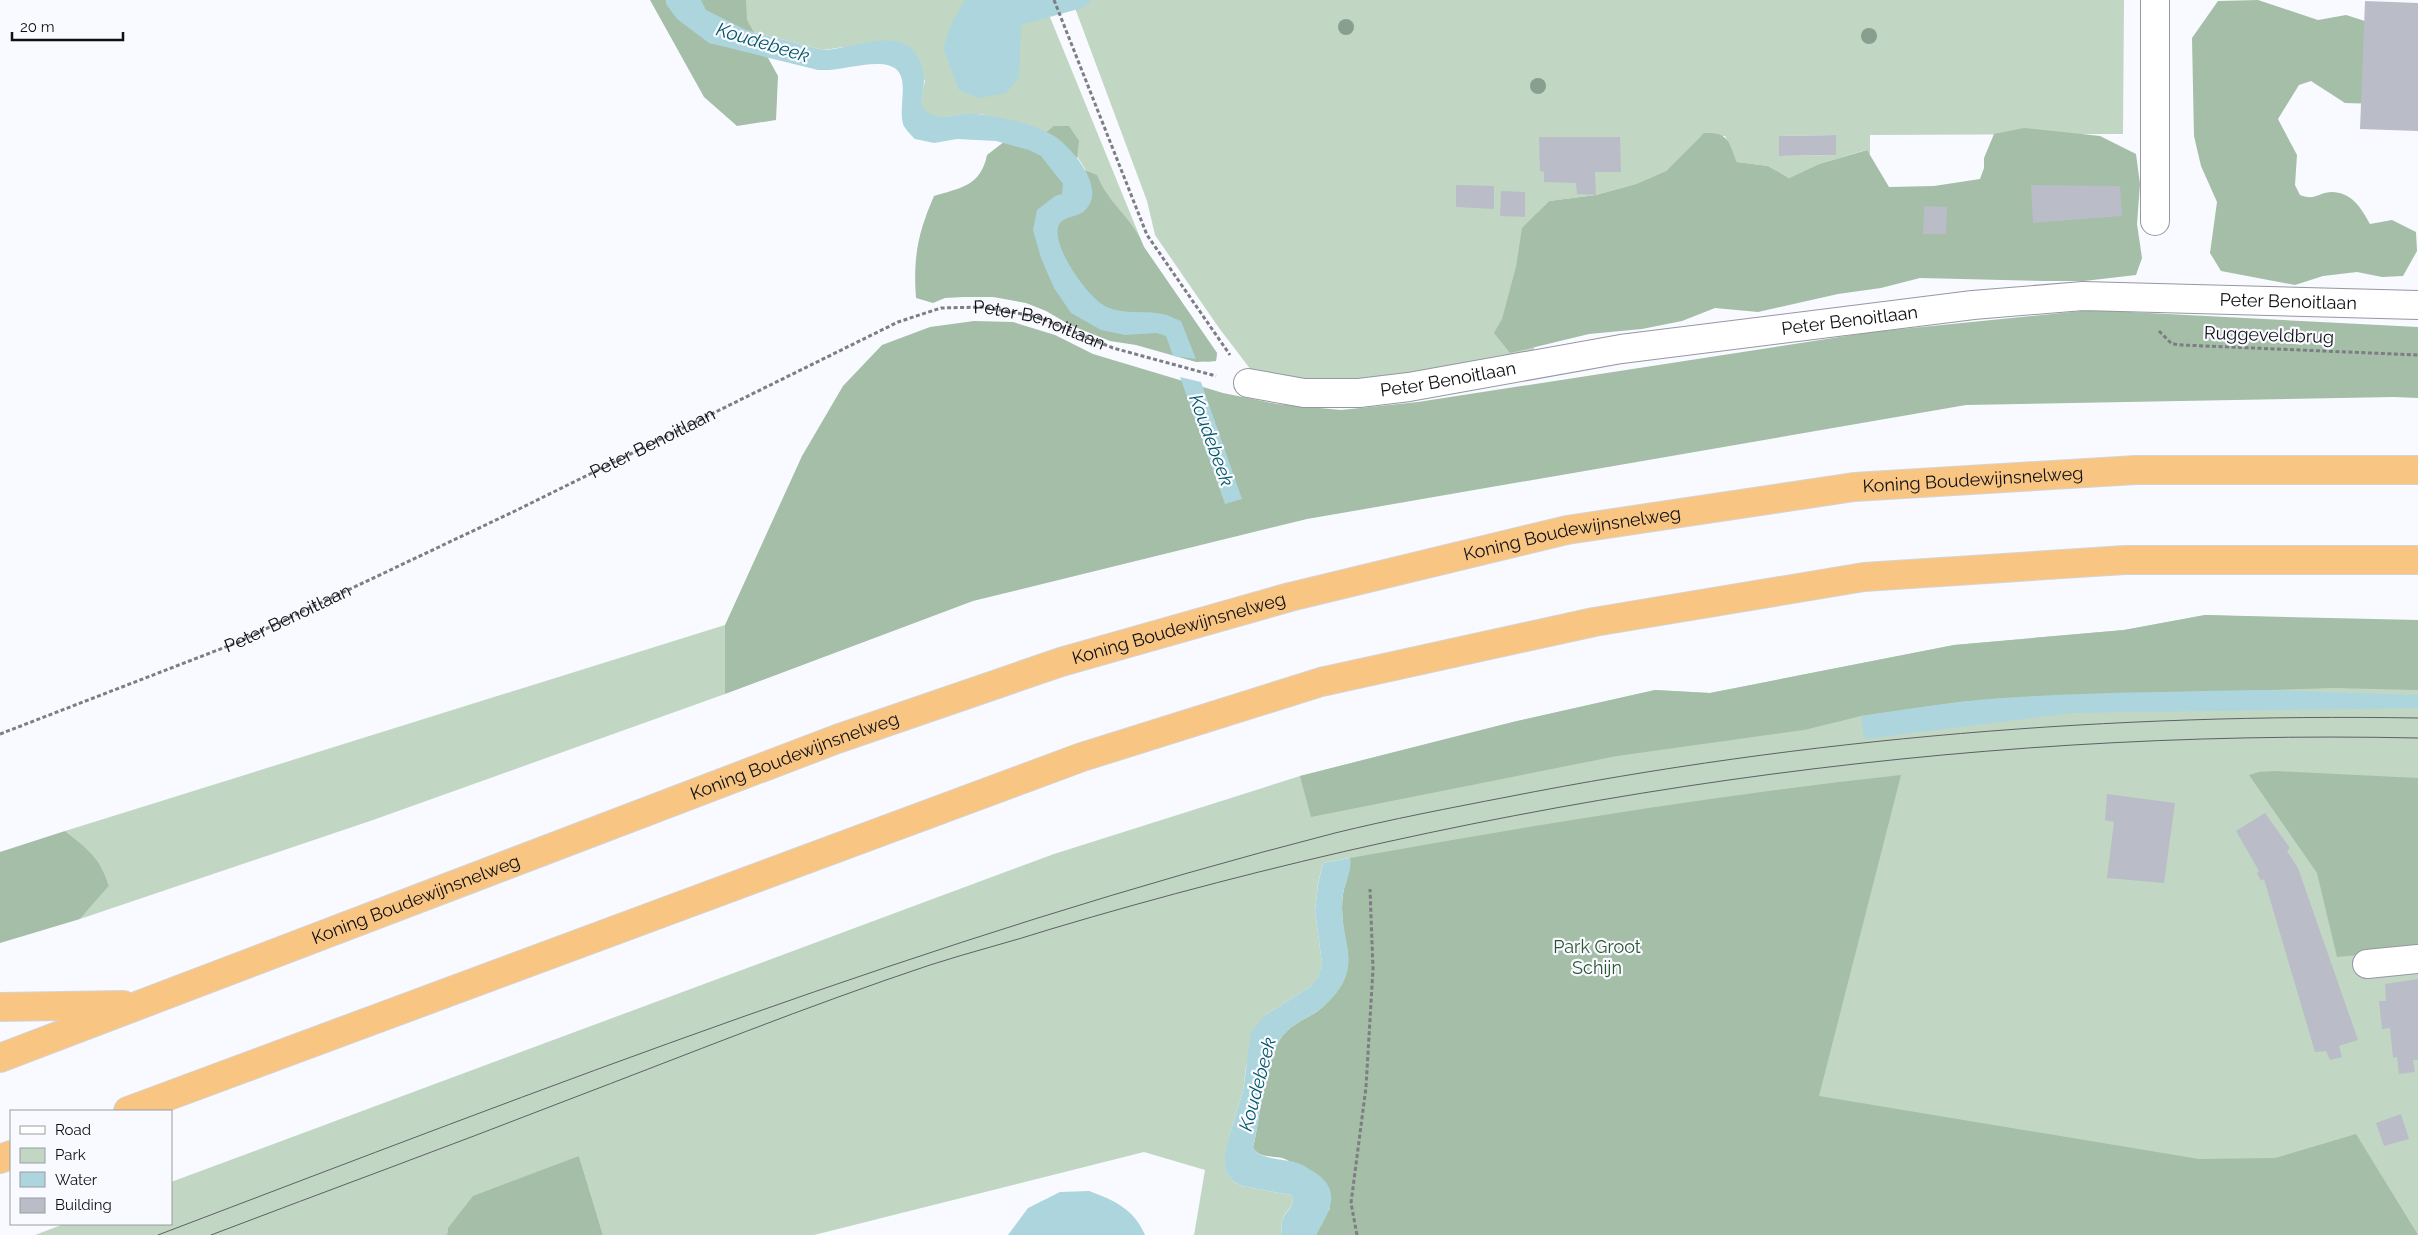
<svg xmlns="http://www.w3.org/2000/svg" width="2418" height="1235" font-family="Raleway,sans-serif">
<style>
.green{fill:#c1d7c4;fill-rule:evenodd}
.forest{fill:#a4bea7}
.water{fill:#add5dd}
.building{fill:#babcc8}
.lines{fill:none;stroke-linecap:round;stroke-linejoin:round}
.minor-casing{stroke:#9597a2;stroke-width:30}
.highway-casing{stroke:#d4d4d5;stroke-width:30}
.path{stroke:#7d7e83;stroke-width:3;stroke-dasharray:4 2.5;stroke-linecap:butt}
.minor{stroke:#fff;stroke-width:28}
.highway{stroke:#f9c583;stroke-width:28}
.tram{stroke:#5f6064;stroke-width:1}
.tree{fill:#889f8f}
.labels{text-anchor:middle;stroke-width:4.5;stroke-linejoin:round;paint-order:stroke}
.street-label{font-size:18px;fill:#0e0f13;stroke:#f9faff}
.park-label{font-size:18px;fill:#2b5533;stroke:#f9faff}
.water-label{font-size:19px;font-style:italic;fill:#005764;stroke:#f9faff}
</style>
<rect width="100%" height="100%" fill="#f9faff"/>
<path class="green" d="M701 0H1043L1144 247 1217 353 1216 361 1208 362 1196 359 1093 189C1080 143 1046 128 1002 119 994 117 984 114 976 114 961 113 931 125 922 107 919 100 924 87 925 80L844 47 823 50 746 30Z
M1072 0H2124L2123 134 1870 135V155L1866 150 1819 164 1789 178 1768 166 1737 162 1725 136H1701L1666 171 1636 184 1596 195 1549 201 1537 213 1534 354 1389 380H1309L1251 370 1219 328 1155 235 1147 201ZM1836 135V155L1779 156V136Z
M2205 615 2418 622V1235H1316L1330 1208 1322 1007 1343 917 1349 858 1323 863 1318 883 1315 911 1322 963 1318 979 1310 987 1265 1015 1246 1067 1243 1091 1230 1133 1226 1172 1234 1182 1242 1186 1291 1195C1297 1207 1284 1210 1282 1222 1281 1226 1282 1231 1282 1235H1194L1205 1170 1144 1152 814 1235H603L579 1156 448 1228 447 1235H35L64 1224H171V1182L1054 854 1300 776 1513 722 1655 690 1710 693 1954 645 2124 630Z
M725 625V694L373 820 80 919 109 886C100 857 88 849 65 831Z"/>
<path class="forest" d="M650 0H746L747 20 778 76 776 120 737 126 704 97Z
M2258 0 2318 20 2346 15 2368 22 2381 104 2345 103 2311 81 2299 85 2278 119 2297 155 2295 185 2300 195C2315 201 2317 193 2331 192 2352 192 2361 208 2370 224L2392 220 2416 232 2417 251 2403 276 2382 277 2357 272 2323 276 2295 285 2221 271 2210 253 2217 202 2201 166 2194 136 2192 38 2218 1Z
M1054 126H1069L1079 141 1076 167 1097 175C1108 204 1134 219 1144 247L1217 353 1216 361 1196 362 1136 345 1110 341 1070 325 1046 311 1026 303 993 297H964L945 298 933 303 916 298C913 257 918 233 934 196 960 188 981 186 987 155L1009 138 1044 134Z
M2024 128 2100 136 2136 154 2140 184 2137 224 2142 258 2136 275 2084 281H2045L1920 278 1881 288 1838 294 1758 312 1715 308 1682 321 1642 329 1589 334 1510 353 1494 333 1502 319 1516 267 1522 228 1549 201 1596 195 1636 184 1666 171 1704 133C1729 132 1728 141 1737 162L1768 166 1789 178 1819 164 1867 150 1889 187 1934 186 1980 179 1984 168V158L1994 134Z
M2091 310 2418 327V398L2394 397 1966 405 1307 519 973 601 725 694V625L802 456 843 386 882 345 930 327 974 321 1013 322 1055 335 1093 354 1223 393 1277 404 1341 410 1418 402 1872 332Z
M2205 615 2418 620V690L2334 688 2004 698 1959 702 1861 716 1804 730 1617 756 1311 817 1300 776 1513 722 1655 690 1710 693 1954 645 2124 630Z
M2275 771 2418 778V949L2337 957 2317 873 2249 775 2259 772Z
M1901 775 1819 1096 2199 1159 2275 1158 2356 1134 2418 1235H1316L1330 1208C1321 1198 1298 1167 1289 1161 1277 1153 1262 1161 1253 1148 1261 1114 1262 1073 1279 1041 1289 1023 1309 1019 1323 1007 1370 965 1336 942 1343 894 1345 881 1352 872 1350 858 1533 825 1716 795 1901 775Z
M65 831C88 849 100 857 109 886L80 919 0 943V852Z
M579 1156 603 1235H447L448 1228 473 1196Z"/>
<path class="water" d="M666 0H701L706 10 746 30 823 50C847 50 895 28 914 51 919 57 924 70 924 79 925 91 915 105 929 113 943 122 962 112 977 114 999 116 1046 126 1062 142 1079 157 1107 193 1083 212 1077 217 1066 216 1060 223 1047 241 1089 300 1107 307 1125 315 1145 310 1163 314 1169 315 1175 319 1181 321L1196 359 1173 356 1166 336 1157 333 1125 335 1101 330 1071 313 1054 288 1041 258 1033 230 1037 210 1055 196 1062 194 1063 184 1041 156 1029 150 996 141 957 139 934 143 915 139C911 135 905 129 903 124 897 101 916 66 880 64 860 63 840 71 818 70L709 43 677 19 666 4Z
M965 0H1092L1082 8 1021 25 1019 77 1006 93 979 98 959 90 943 48 951 24Z
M1180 377 1201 382 1242 499 1225 504Z
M2259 690 2418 695V708L2072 713 1864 739 1861 716C1909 709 1956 701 2004 698 2089 692 2174 692 2259 690Z
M1350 858C1352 872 1345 881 1343 894 1336 942 1370 964 1323 1007 1309 1019 1289 1023 1279 1041 1263 1071 1261 1114 1253 1148 1261 1161 1286 1158 1300 1164 1307 1167 1314 1172 1320 1176 1342 1196 1327 1214 1316 1235H1282C1282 1231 1281 1226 1282 1222 1284 1211 1297 1207 1291 1195L1242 1186 1234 1182 1226 1172 1225 1156 1230 1133 1243 1091 1251 1033 1265 1015 1310 987 1318 978 1322 963 1315 911 1318 884 1323 863Z
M1089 1191C1114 1200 1134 1209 1145 1235H1008L1028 1208 1060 1192Z"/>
<path class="building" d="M2365 1 2418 3V131L2360 129Z
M1836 135V155L1779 156V136Z
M1539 137H1620L1621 172H1595L1596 195 1577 194 1576 183 1544 182V172L1540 171Z
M1456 185 1494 186V209L1456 207Z
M2031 185 2120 186 2122 216 2033 223Z
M1501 191 1525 192V217L1500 216Z
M1924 206 1947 207 1946 234H1923Z
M2107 794 2175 803 2164 883 2107 878 2114 822 2105 820Z
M2265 813 2290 848 2287 851 2298 868 2358 1040 2339 1046 2342 1057 2330 1060 2326 1051 2315 1052 2264 879 2261 881 2257 873 2259 871 2236 831Z
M2418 979V1060H2413L2415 1072 2399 1074 2397 1057 2393 1058 2390 1028 2382 1029 2379 1001H2386L2385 984Z
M2401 1114 2409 1139 2384 1146 2376 1123Z"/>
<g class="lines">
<defs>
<g id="minor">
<path d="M2155 0V221"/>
<path id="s2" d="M1248 383 1304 393H1359L1409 387 1621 349 1973 305 2083 296 2418 305"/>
<path d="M2367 964 2418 959"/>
</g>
<g id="highway">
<path d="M0 1007 123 1005"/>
<path id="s3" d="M0 1058 837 739 1061 662 1290 597 1567 530 1854 487 2136 470H2418"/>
<path d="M128 1111 1082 757 1321 682 1594 622 1864 577 2125 560H2418"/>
<path d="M0 1159 11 1155"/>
</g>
</defs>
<use href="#minor" class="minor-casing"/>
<use href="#highway" class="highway-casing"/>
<g class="path">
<path d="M1054 0 1147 235 1230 355"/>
<path d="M2159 331 2172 344 2182 345 2418 355"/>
<path id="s1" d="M0 734 236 643 515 511 898 322 941 308 984 307 1038 317 1113 348 1216 376"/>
<path d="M1357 1235 1351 1203 1366 1087 1373 969 1370 889"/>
</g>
<use href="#minor" class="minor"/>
<use href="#highway" class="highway"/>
<path class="tram" d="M158 1235C545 1088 933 936 1335 833 1392 819 1450 808 1507 797 1807 738 2113 713 2418 718
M211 1235C329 1190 447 1147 565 1101 686 1055 807 1006 930 965 970 952 1011 942 1051 929 1493 797 1956 728 2418 738"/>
</g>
<g class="tree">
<circle cx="1346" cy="27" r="8"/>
<circle cx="1869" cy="36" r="8"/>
<circle cx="1538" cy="86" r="8"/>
</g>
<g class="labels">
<g class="street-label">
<text dy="6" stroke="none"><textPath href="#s2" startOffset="1048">Peter Benoitlaan</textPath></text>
<text dy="6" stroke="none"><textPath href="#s2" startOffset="608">Peter Benoitlaan</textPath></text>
<text dy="6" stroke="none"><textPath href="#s1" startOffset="1135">Peter Benoitlaan</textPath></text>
<text transform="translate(2269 335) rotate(2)" y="6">Ruggeveldbrug</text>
<text dy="6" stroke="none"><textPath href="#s2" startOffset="202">Peter Benoitlaan</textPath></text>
<text dy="6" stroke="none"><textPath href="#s1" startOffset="715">Peter Benoitlaan</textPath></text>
<text dy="6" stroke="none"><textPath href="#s3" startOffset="2065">Koning Boudewijnsnelweg</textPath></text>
<text dy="6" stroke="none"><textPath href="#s3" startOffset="1660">Koning Boudewijnsnelweg</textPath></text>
<text dy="6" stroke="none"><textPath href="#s1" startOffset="310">Peter Benoitlaan</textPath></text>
<text dy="6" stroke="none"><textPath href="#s3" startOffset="1255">Koning Boudewijnsnelweg</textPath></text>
<text dy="6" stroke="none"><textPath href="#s3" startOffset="850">Koning Boudewijnsnelweg</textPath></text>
<text dy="6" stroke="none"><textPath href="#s3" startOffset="445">Koning Boudewijnsnelweg</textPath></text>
</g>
<g class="park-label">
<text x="1597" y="953">Park Groot<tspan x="1597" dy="21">Schijn</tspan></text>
</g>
<g class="water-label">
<text transform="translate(763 42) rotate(17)" y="7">Koudebeek</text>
<text transform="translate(1212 440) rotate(70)" y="7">Koudebeek</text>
<text transform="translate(1257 1084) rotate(-75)" y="7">Koudebeek</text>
</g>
</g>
<rect x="10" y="1110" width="162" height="115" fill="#f9faff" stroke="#9b9ca1"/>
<rect x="20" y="1126" width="25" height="8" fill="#ffffff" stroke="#9b9ca1"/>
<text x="55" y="1135" font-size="15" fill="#0e0f13">Road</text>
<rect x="20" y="1148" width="25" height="15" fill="#c1d7c4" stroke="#9b9ca1"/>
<text x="55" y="1160" font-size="15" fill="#0e0f13">Park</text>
<rect x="20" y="1172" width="25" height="15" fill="#add5dd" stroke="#9b9ca1"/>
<text x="55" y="1185" font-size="15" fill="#0e0f13">Water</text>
<rect x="20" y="1198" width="25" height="15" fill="#babcc8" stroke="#9b9ca1"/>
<text x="55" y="1210" font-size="15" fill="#0e0f13">Building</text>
<path d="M12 32v8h111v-8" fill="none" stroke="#0e0f13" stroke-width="2.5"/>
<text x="20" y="32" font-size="15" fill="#0e0f13" stroke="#f9faff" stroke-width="4" paint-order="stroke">20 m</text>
</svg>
